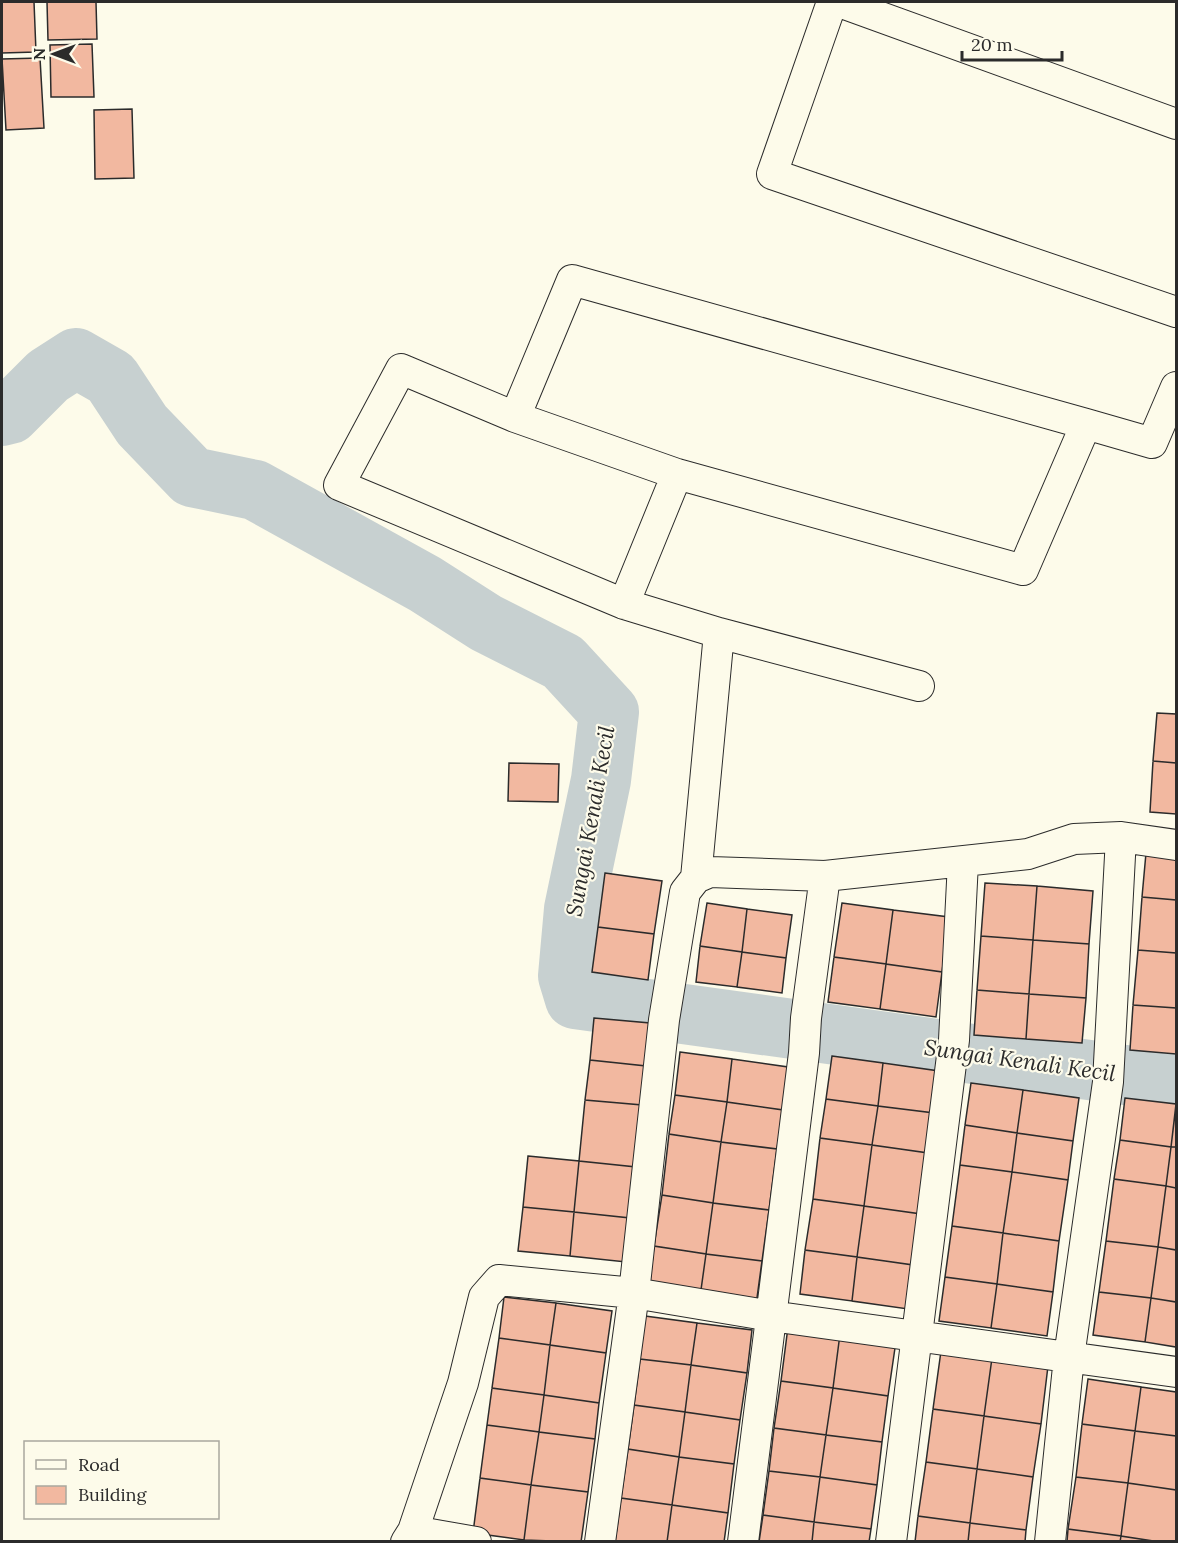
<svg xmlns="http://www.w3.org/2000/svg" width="1178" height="1543" font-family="Lora,serif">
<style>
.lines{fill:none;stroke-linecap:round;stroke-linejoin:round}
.river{stroke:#c7d0d0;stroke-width:60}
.building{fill:#f2b8a0;stroke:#2b2b2b;stroke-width:1.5}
.minor-casing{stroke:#2b2b2b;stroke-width:32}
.minor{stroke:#fdfbea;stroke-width:30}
.labels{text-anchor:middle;stroke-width:4.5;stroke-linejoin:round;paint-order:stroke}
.water-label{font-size:22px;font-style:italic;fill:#2b2b2b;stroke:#fdfbea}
</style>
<rect width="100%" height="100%" fill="#fdfbea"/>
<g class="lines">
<path class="river" d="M2 416 10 414 48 376 76 358 111 378 142 425 192 477 255 490 425 584 486 623 563 662 609 712 601 780 574 909 568 976 575 999 1176 1082"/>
</g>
<path class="building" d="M2 2H34L36 52 2 53Z
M47 2H96L97 39 48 40Z
M92 44 94 97H51L50 45Z
M40 58 44 128 6 130 2 59Z
M132 109 134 178 95 179 94 110Z
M1157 713 1176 714V763L1153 761Z
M1153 761 1176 763V814L1150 812Z
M509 763 559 764 558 802 508 801Z
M1146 853 1176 856V900L1142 897Z
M605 873 662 881 654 934 598 927Z
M985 883 1037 886 1033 940 981 936Z
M1037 886 1093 891 1089 944 1033 940Z
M1142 897 1176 900V953L1138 950Z
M707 903 747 909 742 952 700 946Z
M842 903 893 910 886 964 834 957Z
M747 909 792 915 786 958 742 952Z
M893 910 949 917 942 972 886 964Z
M598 927 654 934 648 980 592 972Z
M981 936 1033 940 1029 994 977 990Z
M1033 940 1089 944 1086 998 1029 994Z
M700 946 742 952 737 987 696 982Z
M1138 950 1176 953V1008L1133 1005Z
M742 952 786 958 782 993 737 987Z
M834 957 886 964 880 1009 828 1002Z
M886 964 942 972 936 1017 880 1009Z
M977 990 1029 994 1026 1039 974 1035Z
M1029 994 1086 998 1082 1043 1026 1039Z
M1133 1005 1176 1008V1054L1130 1050Z
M594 1018 650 1023 646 1066 590 1060Z
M680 1052 732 1059 727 1102 675 1095Z
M832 1056 883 1063 878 1106 826 1099Z
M732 1059 788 1067 783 1110 727 1102Z
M590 1060 646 1066 642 1105 585 1100Z
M883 1063 939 1071 934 1113 878 1106Z
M971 1083 1023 1090 1017 1133 965 1125Z
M1023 1090 1079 1098 1073 1141 1017 1133Z
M675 1095 727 1102 721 1142 669 1134Z
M1125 1098 1176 1104 1171 1147 1120 1140Z
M826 1099 878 1106 872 1145 820 1138Z
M585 1100 642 1105 636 1167 579 1161Z
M727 1102 783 1110 777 1149 721 1142Z
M878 1106 934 1113 928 1153 872 1145Z
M1176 1106V1147H1171Z
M965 1125 1017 1133 1012 1172 960 1165Z
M1017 1133 1073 1141 1068 1180 1012 1172Z
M669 1134 721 1142 713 1203 662 1195Z
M820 1138 872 1145 864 1206 813 1199Z
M1120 1140 1171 1147 1166 1186 1114 1179Z
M721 1142 777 1149 769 1210 713 1203Z
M872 1145 928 1153 921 1214 864 1206Z
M1171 1147H1176V1188L1166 1186Z
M528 1156 579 1161 574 1212 523 1207Z
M579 1161 636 1167 630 1218 574 1212Z
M960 1165 1012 1172 1003 1233 952 1226Z
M1012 1172 1068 1180 1059 1241 1003 1233Z
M1114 1179 1166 1186 1158 1247 1106 1241Z
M1166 1186 1176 1188V1250L1158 1247Z
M662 1195 713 1203 706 1254 654 1246Z
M813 1199 864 1206 857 1257 805 1250Z
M713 1203 769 1210 762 1261 706 1254Z
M864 1206 921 1214 913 1265 857 1257Z
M523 1207 574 1212 570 1256 518 1251Z
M574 1212 630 1218 626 1262 570 1256Z
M952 1226 1003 1233 997 1284 945 1277Z
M1003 1233 1059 1241 1053 1292 997 1284Z
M1106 1241 1158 1247 1151 1298 1099 1292Z
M654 1246 706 1254 700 1297 649 1290Z
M1158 1247 1176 1250V1302L1151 1298Z
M805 1250 857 1257 852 1301 800 1294Z
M706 1254 762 1261 756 1305 700 1297Z
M857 1257 913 1265 908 1309 852 1301Z
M945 1277 997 1284 991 1328 939 1321Z
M997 1284 1053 1292 1047 1336 991 1328Z
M1099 1292 1151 1298 1145 1342 1093 1335Z
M504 1297 556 1303 550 1345 499 1338Z
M1151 1298 1176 1302V1347L1145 1342Z
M556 1303 612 1311 606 1353 550 1345Z
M645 1316 697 1323 691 1365 640 1359Z
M697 1323 752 1330 747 1373 691 1365Z
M788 1327 840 1334 833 1388 781 1381Z
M840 1334 896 1341 888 1396 833 1388Z
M499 1338 550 1345 544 1395 492 1388Z
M550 1345 606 1353 599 1403 544 1395Z
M941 1351 992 1358 984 1416 933 1409Z
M992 1358 1048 1366 1041 1424 984 1416Z
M640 1359 691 1365 685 1412 634 1405Z
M691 1365 747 1373 740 1420 685 1412Z
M1088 1379 1141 1387 1135 1431 1082 1424Z
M781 1381 833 1388 826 1435 774 1428Z
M1141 1387 1176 1392V1436L1135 1431Z
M492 1388 544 1395 539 1432 487 1425Z
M833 1388 888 1396 882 1442 826 1435Z
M544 1395 599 1403 595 1439 539 1432Z
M634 1405 685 1412 679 1457 628 1449Z
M933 1409 984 1416 977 1469 926 1462Z
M685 1412 740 1420 734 1464 679 1457Z
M984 1416 1041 1424 1033 1477 977 1469Z
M1082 1424 1135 1431 1128 1483 1076 1477Z
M487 1425 539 1432 531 1485 480 1478Z
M774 1428 826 1435 820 1477 769 1471Z
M1135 1431 1176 1436V1490L1128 1483Z
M539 1432 595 1439 588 1492 531 1485Z
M826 1435 882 1442 877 1485 820 1477Z
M628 1449 679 1457 672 1505 621 1498Z
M679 1457 734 1464 728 1513 672 1505Z
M926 1462 977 1469 970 1523 918 1516Z
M977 1469 1033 1477 1026 1530 970 1523Z
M769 1471 820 1477 814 1522 763 1515Z
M820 1477 877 1485 871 1529 814 1522Z
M1076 1477 1128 1483 1121 1536 1068 1529Z
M480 1478 531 1485 524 1540 473 1533Z
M1128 1483 1176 1490V1542H1160L1121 1536Z
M531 1485 588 1492 581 1542 524 1540Z
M621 1498 672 1505 667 1542H615Z
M672 1505 728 1513 724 1542H667Z
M763 1515 814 1522 812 1542H759Z
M918 1516 970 1523 968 1542H915Z
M814 1522 871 1529 869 1542H812Z
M970 1523 1026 1530 1025 1542H968Z
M1068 1529 1121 1536 1120 1542H1067Z
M1121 1536 1160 1542H1120Z"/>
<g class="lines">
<defs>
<path id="minor" d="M832 2 772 174 1176 312
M839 2 1176 124
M515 417 401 369 339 485 624 604 719 633 696 878
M1086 424 1023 570 677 474 515 417 572 280 1086 424 1152 443 1176 387
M624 604 677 474
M719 633 919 686
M413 1531 476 1542
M406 1542 413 1531 463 1383 484 1297 499 1280 634 1293 771 1316 1176 1372
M600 1542 634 1293 664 1020 685 892 696 878 710 872 825 876 1028 854 1074 839 1121 837 1176 845
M743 1542 804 1053 806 1018 825 876
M891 1542 954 1040 963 862
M1050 1542 1069 1357 1108 1082 1121 837"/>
</defs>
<use href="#minor" class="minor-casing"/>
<use href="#minor" class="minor"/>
</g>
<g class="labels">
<g class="water-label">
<text transform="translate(590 821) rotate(-80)" y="8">Sungai Kenali Kecil</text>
<text transform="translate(1020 1060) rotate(8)" y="8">Sungai Kenali Kecil</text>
</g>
</g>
<rect width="1178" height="1543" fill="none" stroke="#2b2b2b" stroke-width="6"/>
<rect x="24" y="1441" width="195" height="78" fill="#fdfbea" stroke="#a9a89e" stroke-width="1.5"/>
<rect x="36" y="1460" width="30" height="9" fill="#fdfbea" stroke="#a9a89e" stroke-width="1.5"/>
<text x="78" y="1471" font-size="18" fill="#2b2b2b">Road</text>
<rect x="36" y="1486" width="30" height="18" fill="#f2b8a0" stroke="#a9a89e" stroke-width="1.5"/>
<text x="78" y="1501" font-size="18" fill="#2b2b2b">Building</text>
<g transform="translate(54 54) rotate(270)" stroke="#fdfbea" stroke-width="4.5" paint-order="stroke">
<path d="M0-4.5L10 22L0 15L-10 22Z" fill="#2b2b2b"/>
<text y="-9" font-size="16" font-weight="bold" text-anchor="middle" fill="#2b2b2b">N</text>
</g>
<path d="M962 51v9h100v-9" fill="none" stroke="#2b2b2b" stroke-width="3"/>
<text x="971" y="51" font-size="18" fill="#2b2b2b" stroke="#fdfbea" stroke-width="4.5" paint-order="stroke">20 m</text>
</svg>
